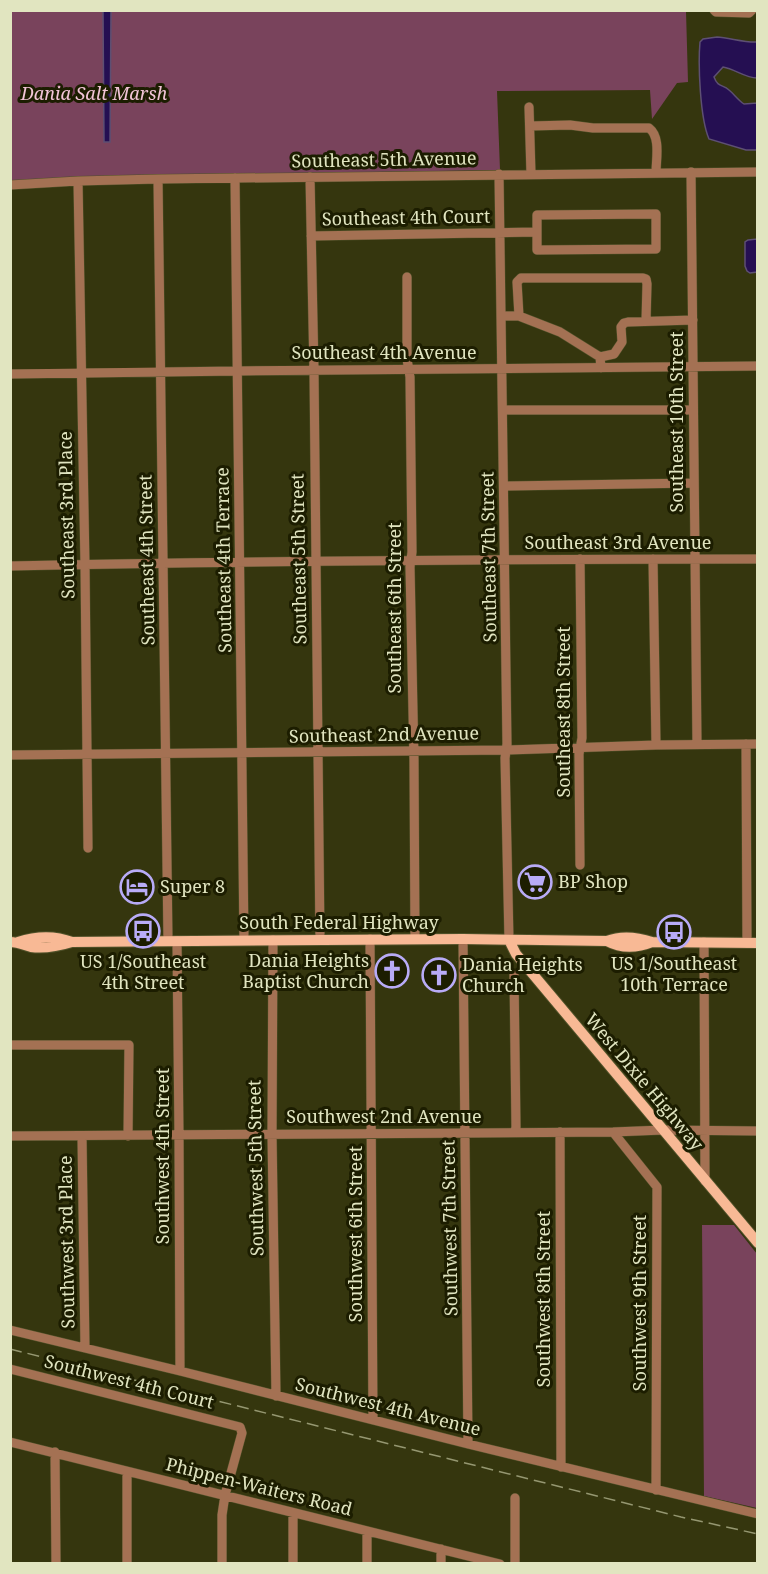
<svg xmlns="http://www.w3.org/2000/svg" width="768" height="1574" font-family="'Noto Serif',serif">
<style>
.green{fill:#79435c}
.water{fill:#250f52;stroke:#5d4f73;stroke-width:1.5}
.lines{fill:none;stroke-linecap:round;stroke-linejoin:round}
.minor-casing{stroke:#51522a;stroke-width:10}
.major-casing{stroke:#51522a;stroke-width:12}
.minor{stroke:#a47153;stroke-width:9}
.major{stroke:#f8b995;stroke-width:10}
.rail{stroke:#959771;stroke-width:1.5;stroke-dasharray:12 6;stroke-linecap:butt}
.labels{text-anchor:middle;stroke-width:6;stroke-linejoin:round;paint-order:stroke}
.park-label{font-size:18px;font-style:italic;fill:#f3c5d8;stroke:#1c1d00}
.street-label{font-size:18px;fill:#e1e5c0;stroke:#1c1d00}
.poi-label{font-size:18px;fill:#e1e5c0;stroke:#1c1d00;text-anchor:start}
</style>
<rect width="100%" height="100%" fill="#35360e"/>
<path class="green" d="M11 11H686L688 82 677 83 652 119 650 90 497 91 500 170 78 177 11 181Z
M702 1225H734L757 1254V1508L704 1496Z"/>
<path class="water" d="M103 11H111L110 142H104Z
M717 37C730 38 746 43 757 42V78C745 78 735 69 723 67L714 77C718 88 723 84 729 90 734 94 738 100 744 104L757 103V150H746L709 139C700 118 698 65 700 42L703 39Z
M757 239V272L750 273 747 271 745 266V242L748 240Z"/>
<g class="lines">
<defs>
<path id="minor" d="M714 10 716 12 749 13 752 10
M529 107 531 174
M530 126 570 125 593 128H649C661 137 656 159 656 173
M691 172 697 744
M499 174 507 744 505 758 509 940
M310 177 314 371 320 940
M235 178 244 940
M158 179 168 941
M78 181 85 565 88 848
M10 185 78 181 158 179 758 172
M311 236 537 232V215L656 214V249L537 250V232
M407 277V359L410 377 412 552 410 567 414 760 415 939
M502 316H519L560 332 600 357
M519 316 517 282 521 278H643L646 279 647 284 646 321
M601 368 600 357 614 354 622 342 621 327 624 323 628 322 693 320
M10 374 238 371 758 366
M503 410H693
M505 486 694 483
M653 559 656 745
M10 566C259 561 509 559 758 559
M746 744 747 943
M10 755 507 750 656 745 758 744
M580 865 579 754 582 738 580 559
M370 939 373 1420
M463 939 468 1444
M273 940 272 1134 276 1396
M177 941 179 1136 180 1371
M704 942 705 1181
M514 975 516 1127 515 1132
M10 1045H129L128 1136
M560 1132 561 1467
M613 1132 657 1187 656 1490
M10 1136 613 1132 663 1130 758 1131
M82 1136 85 1348
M10 1330 180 1371 468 1444 758 1514
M10 1369 240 1427 242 1433 225 1495 222 1515V1564
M10 1442 500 1564
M55 1452 56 1564
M127 1472V1564
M293 1513V1564
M367 1531V1564
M441 1549V1564
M515 1564V1498"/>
<path id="major" d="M509 940 516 954 758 1243
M607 941C622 949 637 948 652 942
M10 942C18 942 24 945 31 947 45 949 59 946 72 942L463 939 607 941C622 935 637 937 652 942L758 943
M18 942C36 936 54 935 72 942"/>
</defs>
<use href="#minor" class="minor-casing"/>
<use href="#major" class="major-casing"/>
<use href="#minor" class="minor"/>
<use href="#major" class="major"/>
<path class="rail" d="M10 1349 681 1517 758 1534"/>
</g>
<defs>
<symbol id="supermarket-ring" viewBox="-11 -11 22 22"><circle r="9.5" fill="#1c1d00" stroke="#b8abf7" stroke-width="1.5"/><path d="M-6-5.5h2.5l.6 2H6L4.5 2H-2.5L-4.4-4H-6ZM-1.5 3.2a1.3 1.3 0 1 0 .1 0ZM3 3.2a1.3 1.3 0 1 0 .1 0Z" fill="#b8abf7"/></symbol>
<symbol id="hotel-ring" viewBox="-11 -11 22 22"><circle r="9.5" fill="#1c1d00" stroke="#b8abf7" stroke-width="1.5"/><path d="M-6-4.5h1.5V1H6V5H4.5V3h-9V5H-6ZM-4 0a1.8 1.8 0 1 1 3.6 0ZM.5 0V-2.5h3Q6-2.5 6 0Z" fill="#b8abf7"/></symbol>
<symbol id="bus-ring" viewBox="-11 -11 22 22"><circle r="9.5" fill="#1c1d00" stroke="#b8abf7" stroke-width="1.5"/><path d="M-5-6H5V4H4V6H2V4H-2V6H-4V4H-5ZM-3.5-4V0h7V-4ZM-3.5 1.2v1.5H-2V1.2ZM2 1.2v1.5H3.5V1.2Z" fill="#b8abf7"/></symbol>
<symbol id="church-ring" viewBox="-11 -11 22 22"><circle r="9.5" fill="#1c1d00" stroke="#b8abf7" stroke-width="1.5"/><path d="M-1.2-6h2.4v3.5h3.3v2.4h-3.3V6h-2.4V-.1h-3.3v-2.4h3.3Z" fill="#b8abf7"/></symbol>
</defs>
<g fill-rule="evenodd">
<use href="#supermarket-ring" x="516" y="863" width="38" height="38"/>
<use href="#hotel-ring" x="118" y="868" width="38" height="38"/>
<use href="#bus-ring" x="124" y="912" width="38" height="38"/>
<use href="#bus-ring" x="655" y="913" width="38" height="38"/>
<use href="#church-ring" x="373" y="952" width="38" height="38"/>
<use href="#church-ring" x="420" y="956" width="38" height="38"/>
</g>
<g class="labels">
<g class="park-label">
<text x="94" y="100">Dania Salt Marsh</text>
</g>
<g class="street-label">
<text transform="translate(384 160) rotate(-1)" y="6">Southeast 5th Avenue</text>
<text transform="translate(406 218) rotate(-1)" y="6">Southeast 4th Court</text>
<text x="384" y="359">Southeast 4th Avenue</text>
<text transform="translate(677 422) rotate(-90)" y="6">Southeast 10th Street</text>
<text transform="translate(67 515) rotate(-91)" y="6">Southeast 3rd Place</text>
<text x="618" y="549">Southeast 3rd Avenue</text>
<text transform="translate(489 557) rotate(-91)" y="6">Southeast 7th Street</text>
<text transform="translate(299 559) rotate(-91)" y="6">Southeast 5th Street</text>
<text transform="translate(147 560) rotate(-91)" y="6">Southeast 4th Street</text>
<text transform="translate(224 560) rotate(-91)" y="6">Southeast 4th Terrace</text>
<text transform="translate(395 608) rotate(-90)" y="6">Southeast 6th Street</text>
<text transform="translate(564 712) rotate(-90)" y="6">Southeast 8th Street</text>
<text transform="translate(384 735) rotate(-1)" y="6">Southeast 2nd Avenue</text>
<text x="339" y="929">South Federal Highway</text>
<text transform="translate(644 1082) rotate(50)" y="6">West Dixie Highway</text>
<text x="384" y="1123">Southwest 2nd Avenue</text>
<text transform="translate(163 1156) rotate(-90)" y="6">Southwest 4th Street</text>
<text transform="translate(256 1168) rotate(-91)" y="6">Southwest 5th Street</text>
<text transform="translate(450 1228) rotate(-91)" y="6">Southwest 7th Street</text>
<text transform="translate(356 1234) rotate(-90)" y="6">Southwest 6th Street</text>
<text transform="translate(67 1242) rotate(-91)" y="6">Southwest 3rd Place</text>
<text transform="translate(544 1299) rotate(-90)" y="6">Southwest 8th Street</text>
<text transform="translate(640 1303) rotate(-90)" y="6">Southwest 9th Street</text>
<text transform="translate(129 1382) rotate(14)" y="6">Southwest 4th Court</text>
<text transform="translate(388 1407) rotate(14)" y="6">Southwest 4th Avenue</text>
<text transform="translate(259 1487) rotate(14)" y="6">Phippen-Waiters Road</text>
</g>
<g class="poi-label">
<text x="558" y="888">BP Shop</text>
<text x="160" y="893">Super 8</text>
<text x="369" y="967" text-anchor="end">Dania Heights<tspan x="369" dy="21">Baptist Church</tspan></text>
<text x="143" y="968" text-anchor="middle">US 1/Southeast<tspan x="143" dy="21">4th Street</tspan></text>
<text x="674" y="970" text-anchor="middle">US 1/Southeast<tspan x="674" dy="21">10th Terrace</tspan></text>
<text x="462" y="971">Dania Heights<tspan x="462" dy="21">Church</tspan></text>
</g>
</g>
<rect width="768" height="1574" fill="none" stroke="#e1e5c0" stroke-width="24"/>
</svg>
